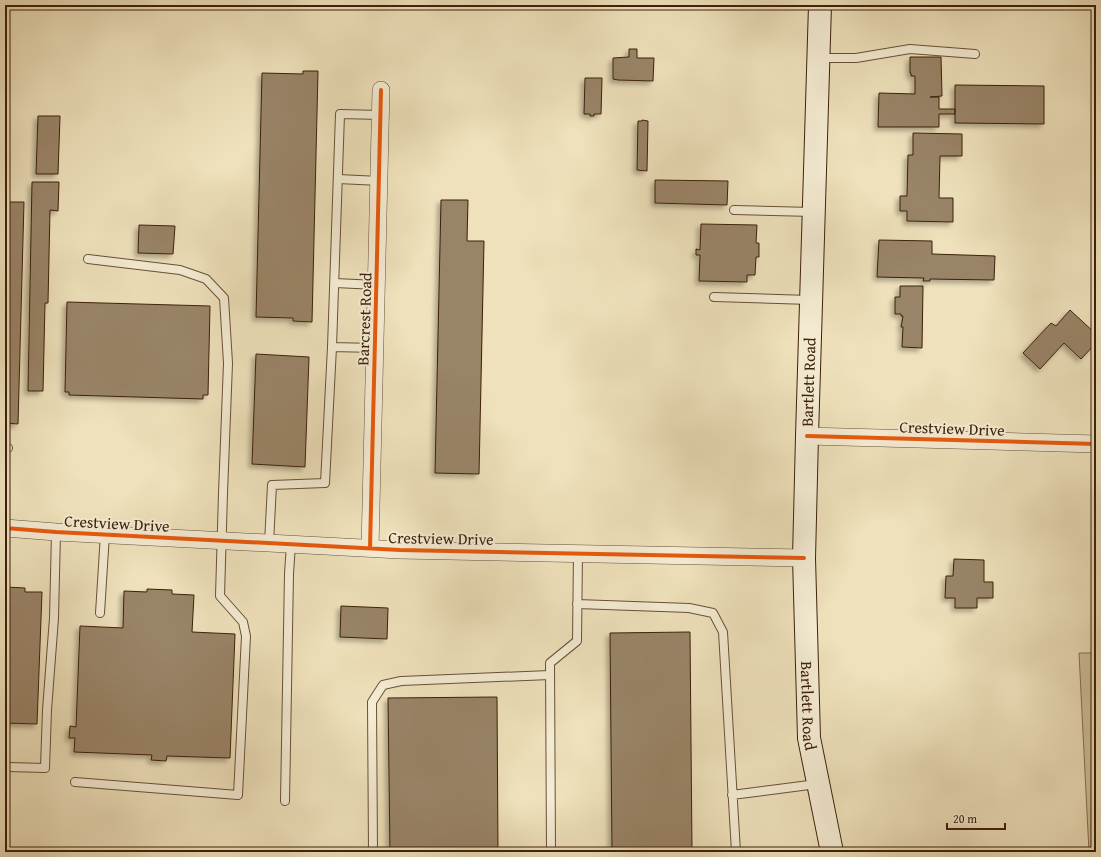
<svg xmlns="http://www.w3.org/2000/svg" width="1101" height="857" font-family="'Gentium Book Plus',serif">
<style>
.green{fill:#d0c09d;stroke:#867054}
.building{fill:#998467;stroke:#3d200b;filter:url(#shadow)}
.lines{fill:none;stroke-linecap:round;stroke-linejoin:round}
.lane-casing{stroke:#695037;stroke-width:10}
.street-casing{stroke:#695037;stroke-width:18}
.secondary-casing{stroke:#3d200b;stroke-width:24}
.lane{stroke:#f4ecd3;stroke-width:8}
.street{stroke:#f4ecd3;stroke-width:17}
.secondary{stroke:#f4ecd3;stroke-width:22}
.cycleway-casing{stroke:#f4ecd3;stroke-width:6}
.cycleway{stroke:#e8590c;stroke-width:4}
.labels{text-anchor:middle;stroke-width:4;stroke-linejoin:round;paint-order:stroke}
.street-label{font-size:16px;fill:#3d200b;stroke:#f4ecd3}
</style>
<defs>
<filter id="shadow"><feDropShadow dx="-3.5" dy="3.5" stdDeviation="2" flood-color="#0004"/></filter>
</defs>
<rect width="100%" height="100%" fill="#eee1bb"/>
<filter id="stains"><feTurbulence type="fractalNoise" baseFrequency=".005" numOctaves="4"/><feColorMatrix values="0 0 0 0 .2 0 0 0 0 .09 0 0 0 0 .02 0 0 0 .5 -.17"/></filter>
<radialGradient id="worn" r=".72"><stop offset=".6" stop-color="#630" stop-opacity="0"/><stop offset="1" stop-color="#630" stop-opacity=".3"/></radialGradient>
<path class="green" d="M1079 653H1096V852H1089Z"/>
<path class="building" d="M629 49H637V58H654L653 81 618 80 613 79V58L629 57Z
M910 57H941L942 96 930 97H939V109H955V114H939V127H878L879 93 915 94V76H911V73H910Z
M303 71H318L312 322 293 321V318L256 317 262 73 303 74Z
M585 78H602L601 114H594V116H590V114H584Z
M955 85 1044 86V124L955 123Z
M38 116H60L58 174H36Z
M642 120 648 121 647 171 637 170 638 121H642Z
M913 133 962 134V156H940L939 198H953V222L907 221V211H900V196H907L908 155H913Z
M655 180 728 181 727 205 655 203Z
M32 182H59L58 211 50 210 48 303H45L43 391H28Z
M441 200H468L467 241H484L479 474 435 473Z
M5 202H24L18 424 5 423Z
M701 224 757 225 756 243H759V257H756L755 275H747V282L699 281 700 255H696V249L700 250Z
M139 225 175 226 173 254 138 253Z
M879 240 932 241V254L995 256 994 280 930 279V281H923L924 278 877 277Z
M900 286H923L922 348 902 347 903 327H901L903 316H901V314H895V297H900Z
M67 302 210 306 208 395H203V399L69 395V392H65Z
M1070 310 1096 334V343L1081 359 1064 343 1040 369 1023 353 1051 323 1056 326Z
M256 354 309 357 305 467 252 464Z
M954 559 984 560V582H993V598H977V608H955V598H945L946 576H953Z
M6 587 25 588V592H42L37 724 5 723V590H6Z
M147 589 172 590V594L194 595 192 632 235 634 230 758 167 756 166 761 151 760 152 755 74 752 75 738H69L70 726 76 727 80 626 123 628 124 591 147 592Z
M341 606 388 608 387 639 340 637Z
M690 632 692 852H612L610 633Z
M497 697 498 852H390L388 698Z"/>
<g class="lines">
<defs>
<path id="lane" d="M819 58H856L910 49 975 54
M338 179 380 181
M734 210 813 212
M335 283 377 285
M714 297 810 300
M375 348 332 347 340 114 381 115
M5 448H8
M269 543 272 485 325 483 332 347
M577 604 689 608 713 613 723 632 736 852
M100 613 105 534
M8 767 45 768 47 710 54 618 56 532
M75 782 238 795 246 636 243 622 220 596 223 493 228 363 224 298 206 279 180 270 88 259
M732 795 817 784
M285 801 289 574 291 544
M373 852 372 702 383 685 401 681 550 675
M551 852 550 663 577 641 578 553"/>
<path id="street" d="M807 436 1096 444
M5 528 56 532 400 550 804 558
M370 548 381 90"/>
<g id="secondary">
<path id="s1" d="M820 5 807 436 804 558 809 738 832 852"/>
</g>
</defs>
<use href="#lane" class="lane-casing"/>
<use href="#street" class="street-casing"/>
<use href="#secondary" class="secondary-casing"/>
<use href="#lane" class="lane"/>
<use href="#street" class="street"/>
<use href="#secondary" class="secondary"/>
<defs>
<path id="cycleway" d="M807 436 1096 444
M5 528 56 532 400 550 804 558
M370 548 381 90"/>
</defs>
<use href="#cycleway" class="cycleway-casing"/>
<use href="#cycleway" class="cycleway"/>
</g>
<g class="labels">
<g class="street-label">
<text transform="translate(364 319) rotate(-88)" y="6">Barcrest Road</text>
<text transform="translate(808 382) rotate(-88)" y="6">Bartlett Road</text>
<text transform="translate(952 428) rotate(2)" y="6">Crestview Drive</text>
<text transform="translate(117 523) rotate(3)" y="6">Crestview Drive</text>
<text transform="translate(441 538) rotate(1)" y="6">Crestview Drive</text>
<text dy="6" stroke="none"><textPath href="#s1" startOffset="701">Bartlett Road</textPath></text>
</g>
</g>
<rect width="1101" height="857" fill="none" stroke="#eee1bb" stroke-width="20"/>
<rect x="6" y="6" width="1089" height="845" fill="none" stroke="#3d200b" stroke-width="2"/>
<rect x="10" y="10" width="1081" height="837" fill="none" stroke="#3d200b"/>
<path d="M947 823v6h58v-6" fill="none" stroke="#3d200b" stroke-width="2"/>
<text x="953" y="823" font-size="12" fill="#3d200b" stroke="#f4ecd3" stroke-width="3" paint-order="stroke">20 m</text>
<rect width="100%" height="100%" filter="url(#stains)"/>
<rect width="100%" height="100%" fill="url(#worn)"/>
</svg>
